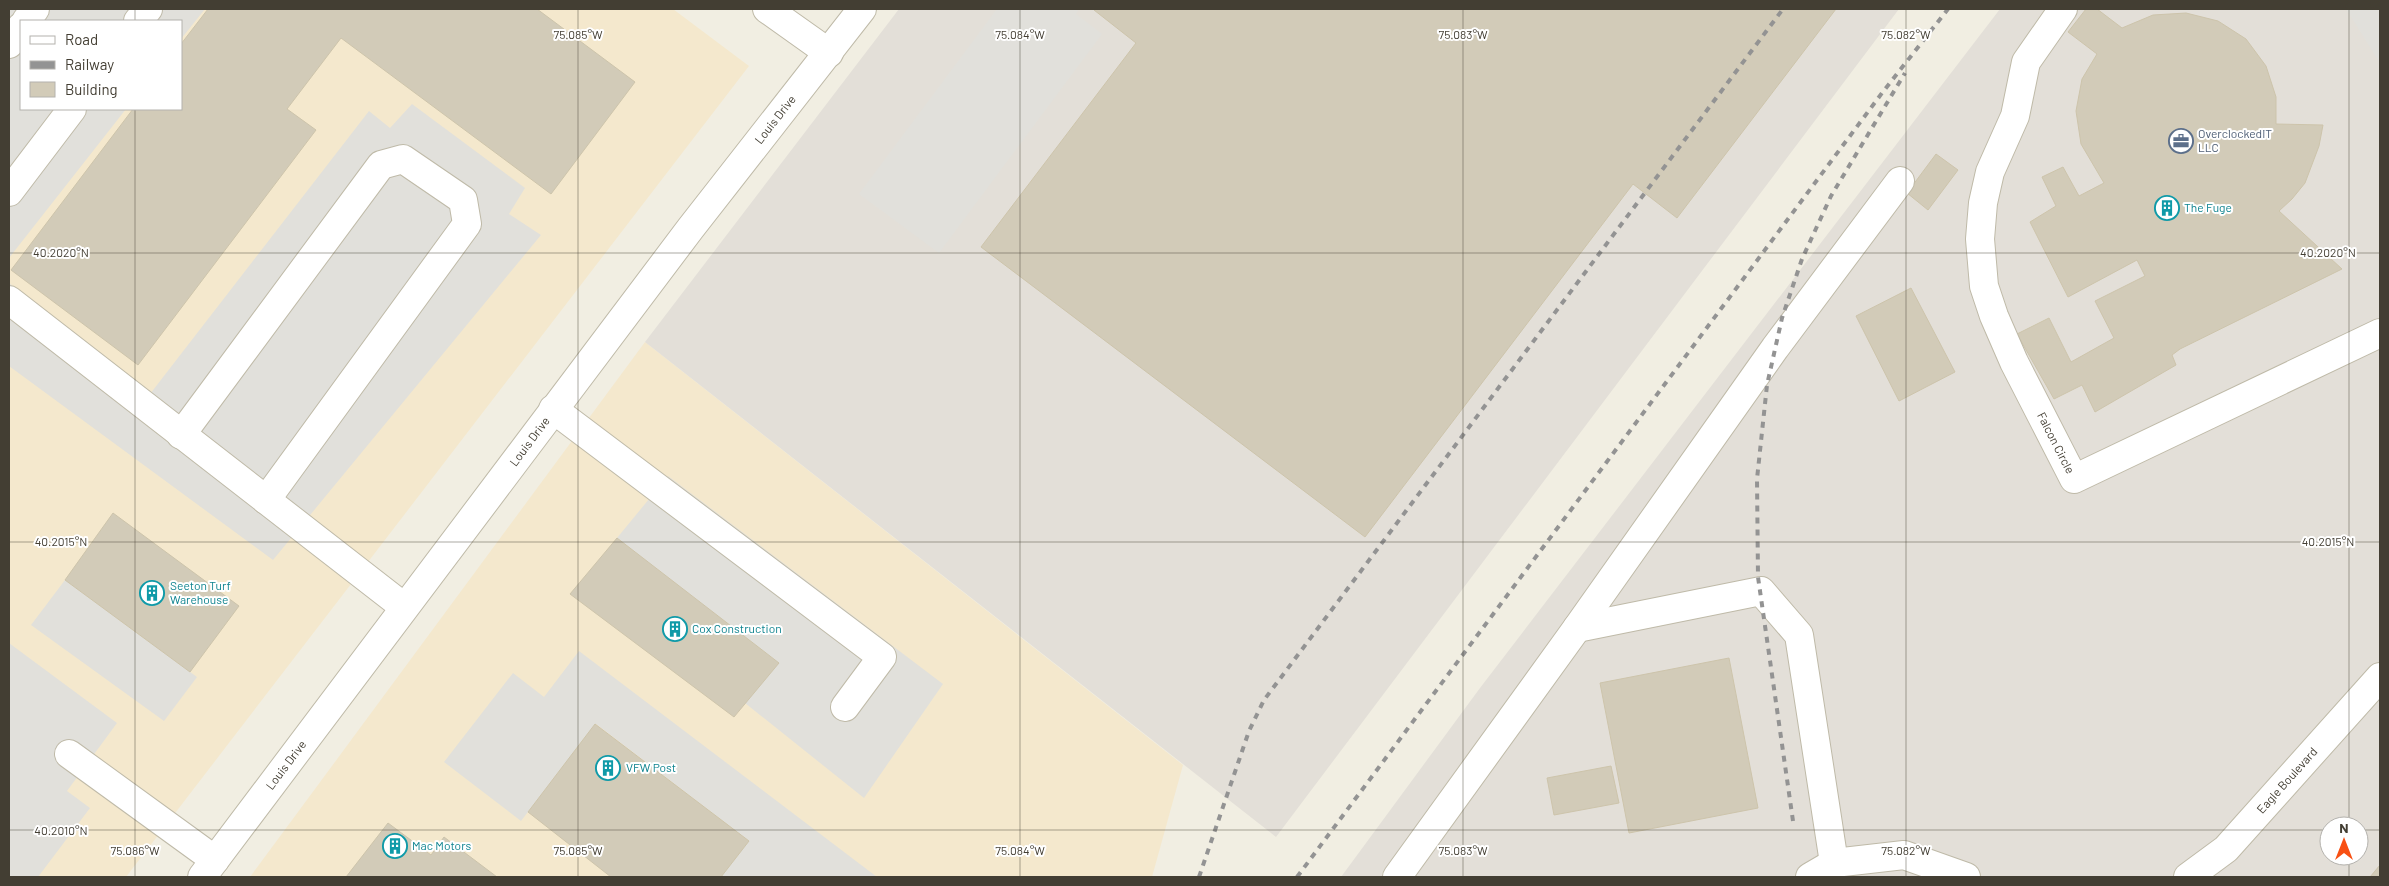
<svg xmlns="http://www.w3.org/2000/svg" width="2389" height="886" font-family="Barlow,sans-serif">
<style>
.commercial{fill:#f4e8cd;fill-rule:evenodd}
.industrial{fill:#e3dfd8;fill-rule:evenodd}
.parking{fill:#e1e0db}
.building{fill:#d2cbb8;stroke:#cdc4ab}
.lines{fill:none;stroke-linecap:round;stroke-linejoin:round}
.minor-casing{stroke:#bfbaa8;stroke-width:30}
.minor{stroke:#fff;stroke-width:28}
.rail{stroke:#939393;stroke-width:4;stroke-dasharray:6 6;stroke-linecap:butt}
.ticks{fill:none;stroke:#433e33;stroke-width:1;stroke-opacity:0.45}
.labels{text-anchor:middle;stroke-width:4;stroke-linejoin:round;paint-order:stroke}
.street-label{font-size:12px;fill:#433e33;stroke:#fff}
.service-label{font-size:12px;fill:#4e5e75;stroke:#fff;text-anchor:start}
.culture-label{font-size:12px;fill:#0d838f;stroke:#fff;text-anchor:start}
.ticks-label{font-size:12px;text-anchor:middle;fill:#433e33;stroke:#fff;stroke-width:4;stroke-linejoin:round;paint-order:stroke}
</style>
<rect width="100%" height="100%" fill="#f1eee2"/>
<path class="commercial" d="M9 9H673L749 66 126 877H9ZM21 21H181V109H21Z
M645 342 1183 765 1152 877H250Z"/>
<path class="industrial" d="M899 9H1899L1276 837 645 342Z
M2000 9H2380V877H1341L1480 688ZM2329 826H2359V856H2329Z"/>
<path class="parking" d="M9 9H205L181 39V21H21V109H126L9 258Z
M997 9H1079L1076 14 1102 34 939 253 859 194Z
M2346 9H2380V63Z
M412 104 525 188 509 214 541 235 273 560 9 366V283L150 394 369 111 390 128Z
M668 476 943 684 864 798 745 703 778 663 617 538Z
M65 580 197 677 164 721 31 625Z
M9 643 117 723 67 791 90 808 38 877H9Z
M579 651 877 877H721L749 841 596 724 521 821 444 762 513 673 544 697Z"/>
<path class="building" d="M208 9H537L635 82 551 194 341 38 287 109 316 130 138 365 11 270 133 109H181V44Z
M1095 9H1836L1677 218 1633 184 1365 537 981 247 1136 43 1094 10Z
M2086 9H2097L2122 28 2153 15 2186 13 2218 21 2246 39 2266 66 2276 97V124L2323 125 2319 146 2305 183 2292 199 2279 211 2342 269 2180 349 2172 355 2176 365 2095 412 2082 385 2054 399 2017 334 2049 318 2071 362 2114 338 2095 301 2145 276 2137 260 2068 297 2030 222 2056 206 2042 177 2063 167 2079 196 2104 183 2081 144 2076 111 2082 79 2097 54 2068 32Z
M1936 154 1958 170 1928 210 1907 193Z
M1911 288 1955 372 1899 401 1856 316Z
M113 513 239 606 190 672 65 580Z
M617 538 779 663 734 717 570 594Z
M1729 658 1758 808 1629 833 1600 683Z
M595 724 749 841 721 877H611L528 812Z
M1611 766 1619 803 1554 815 1547 778Z
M388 823 431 855 444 837 497 877H346Z
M2380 865V877H2370Z"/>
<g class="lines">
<defs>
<g id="minor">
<path d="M767 9 829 53"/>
<path id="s1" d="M2063 9 2026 62 2015 116 1990 172 1983 203 1980 239 1984 286 1994 316 2014 362 2074 479 2380 333"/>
<path d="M26 21 35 9"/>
<path d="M138 21 148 9"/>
<path d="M9 44 21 27"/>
<path d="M9 192 72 109"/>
<path d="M9 300 404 607"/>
<path d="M553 409 882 657 845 707"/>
<path d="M181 435 381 165 403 159 463 200 467 224 266 500"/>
<path d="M1577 628 1761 591 1799 635 1834 863"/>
<path d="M69 754 215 860"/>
<path id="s2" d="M202 877 690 229 862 9"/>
<path d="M1397 877 1577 628 1775 348 1900 181"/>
<path d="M1810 877 1834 863 1904 855 1966 877"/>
<path id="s3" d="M2188 877 2226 849 2380 677"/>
</g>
</defs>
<use href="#minor" class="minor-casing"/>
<use href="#minor" class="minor"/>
<path class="rail" d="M1793 821 1758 577 1757 479 1767 385 1782 318 1802 259 1831 196 1905 73
M1199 877 1249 731 1264 700 1783 9
M1297 877 1882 93 1948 9"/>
</g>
<path class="ticks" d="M135 9V21M578 9V877M1020 9V877M1463 9V877M1906 9V877M2349 9V826M135 109V877M9 253H2380M9 542H2380M9 830H2329M2359 830H2380M2349 856V877"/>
<defs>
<symbol id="office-ring" viewBox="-11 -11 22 22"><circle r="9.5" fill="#fff" stroke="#5c6f8a" stroke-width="1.5"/><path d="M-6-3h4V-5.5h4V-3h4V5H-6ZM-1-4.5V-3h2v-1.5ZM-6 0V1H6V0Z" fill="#5c6f8a"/></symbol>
<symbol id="building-ring" viewBox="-11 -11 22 22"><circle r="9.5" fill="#fff" stroke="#0f9aa8" stroke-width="1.5"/><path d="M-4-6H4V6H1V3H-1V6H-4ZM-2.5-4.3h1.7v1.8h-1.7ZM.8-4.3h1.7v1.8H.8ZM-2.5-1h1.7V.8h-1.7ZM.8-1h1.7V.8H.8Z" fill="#0f9aa8"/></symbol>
</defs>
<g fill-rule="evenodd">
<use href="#office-ring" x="2167" y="127" width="28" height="28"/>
<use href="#building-ring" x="2153" y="194" width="28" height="28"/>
<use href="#building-ring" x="138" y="579" width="28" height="28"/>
<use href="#building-ring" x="661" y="615" width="28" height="28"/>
<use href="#building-ring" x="594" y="754" width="28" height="28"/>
<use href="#building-ring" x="381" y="832" width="28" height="28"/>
</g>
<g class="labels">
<g class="street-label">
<text dy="4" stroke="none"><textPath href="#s2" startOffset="950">Louis Drive</textPath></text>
<text dy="4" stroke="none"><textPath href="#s2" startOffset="545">Louis Drive</textPath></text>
<text dy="4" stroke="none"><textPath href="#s1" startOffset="469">Falcon Circle</textPath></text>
<text dy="4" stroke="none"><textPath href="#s2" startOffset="140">Louis Drive</textPath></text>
<text dy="4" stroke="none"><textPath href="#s3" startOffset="139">Eagle Boulevard</textPath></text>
</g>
<g class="service-label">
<text x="2198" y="138">OverclockedIT<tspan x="2198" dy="14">LLC</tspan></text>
</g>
<g class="culture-label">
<text x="2184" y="212">The Fuge</text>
<text x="170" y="590">Seeton Turf<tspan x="170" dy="14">Warehouse</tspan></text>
<text x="692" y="633">Cox Construction</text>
<text x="626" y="772">VFW Post</text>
<text x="412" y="850">Mac Motors</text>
</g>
</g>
<g class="ticks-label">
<text x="578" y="39">75.085°W</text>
<text x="1020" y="39">75.084°W</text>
<text x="1463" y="39">75.083°W</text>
<text x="1906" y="39">75.082°W</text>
<text x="61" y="257">40.2020°N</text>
<text x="2328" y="257">40.2020°N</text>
<text x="61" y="546">40.2015°N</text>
<text x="2328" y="546">40.2015°N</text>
<text x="61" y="835">40.2010°N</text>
<text x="135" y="855">75.086°W</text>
<text x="578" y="855">75.085°W</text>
<text x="1020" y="855">75.084°W</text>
<text x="1463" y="855">75.083°W</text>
<text x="1906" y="855">75.082°W</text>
</g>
<rect width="2389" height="886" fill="none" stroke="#433e33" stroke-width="20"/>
<rect x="20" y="20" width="162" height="90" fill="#ffffff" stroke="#b4b2ad"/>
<rect x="30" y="36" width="25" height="8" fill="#ffffff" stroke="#b4b2ad"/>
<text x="65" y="45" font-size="15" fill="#433e33">Road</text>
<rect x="30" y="61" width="25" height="8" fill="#939393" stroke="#b4b2ad"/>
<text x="65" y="70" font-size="15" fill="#433e33">Railway</text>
<rect x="30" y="82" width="25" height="15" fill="#d2cbb8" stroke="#b4b2ad"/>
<text x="65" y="95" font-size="15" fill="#433e33">Building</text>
<g transform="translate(2344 841)"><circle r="24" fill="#ffffff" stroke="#b4b2ad"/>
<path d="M0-4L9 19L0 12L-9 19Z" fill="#f85013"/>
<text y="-8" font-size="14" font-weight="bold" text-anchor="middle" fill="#433e33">N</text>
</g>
</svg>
